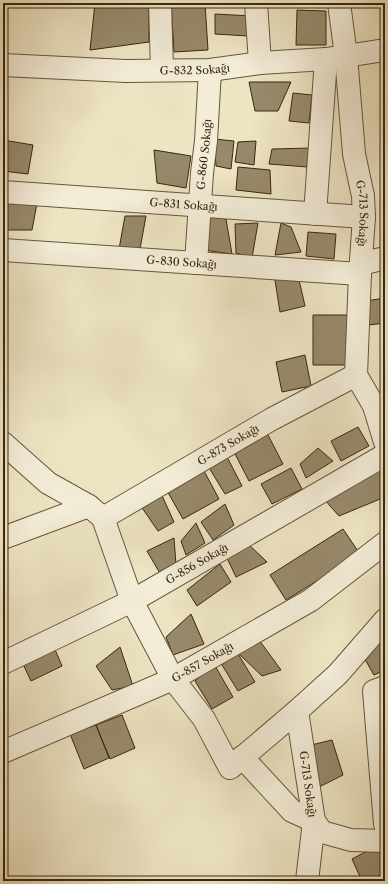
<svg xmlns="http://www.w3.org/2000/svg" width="388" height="884" font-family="'Libre Caslon Text',serif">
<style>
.building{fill:#97896c;stroke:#3a270d}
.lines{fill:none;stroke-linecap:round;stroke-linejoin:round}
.minor-casing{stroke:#67563a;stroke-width:24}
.minor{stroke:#f3edd8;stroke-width:22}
.labels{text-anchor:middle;stroke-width:3.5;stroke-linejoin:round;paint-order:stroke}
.street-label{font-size:11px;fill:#3a270d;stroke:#f3edd8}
</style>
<rect width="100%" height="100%" fill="#ede4c3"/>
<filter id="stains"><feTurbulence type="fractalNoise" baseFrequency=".005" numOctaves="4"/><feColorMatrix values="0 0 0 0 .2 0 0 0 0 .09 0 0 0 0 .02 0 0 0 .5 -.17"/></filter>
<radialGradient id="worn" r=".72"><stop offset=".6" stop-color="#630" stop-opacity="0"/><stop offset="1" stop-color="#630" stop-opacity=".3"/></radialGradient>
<path class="building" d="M95 3H149V42L90 50Z
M171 3H205L208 50 174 52Z
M297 10 326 11V45H296Z
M215 14 252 16 248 36 215 34Z
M249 82H291L278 111H255Z
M293 93 312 95 309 123 289 121Z
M214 139 234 141 231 169 216 166Z
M3 140 33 145 28 174 3 171Z
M256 141 254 165 235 162 238 142Z
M311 148 307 167 269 164 272 149Z
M154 150 191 156 186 188 157 183Z
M238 167 270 170 271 194 236 190Z
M3 200 37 203 32 230H3Z
M206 215 226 219 232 254 204 250Z
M125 216H146L140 249H119Z
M258 223 252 258 236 253 235 224Z
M281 223 291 227 301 252 275 255Z
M308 232 336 234 334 259 306 256Z
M297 271 305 306 280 312 274 274Z
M385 298V323L369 325 366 301Z
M313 315H348V365H313Z
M305 355 311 386 282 392 276 362Z
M358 427 369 446 341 461 331 441Z
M267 433 283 464 249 481 233 450Z
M318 448 333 461 306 478 300 464Z
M226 455 242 486 225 494 208 466Z
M378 463 385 483V497L339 516 324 499Z
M291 468 302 489 272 504 261 484Z
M203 469 219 499 183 519 166 489Z
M159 489 174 522 158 531 138 502Z
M225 504 234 525 213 540 201 522Z
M196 523 205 543 186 555 181 541Z
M343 529 360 554 286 600 270 575Z
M174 538 176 565 161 575 147 551Z
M245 541 267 562 236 577 227 558Z
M220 564 231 582 197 606 187 590Z
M191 614 204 644 173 655 166 637Z
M385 639V670L374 675 363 656Z
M259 640 281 670 262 676 237 652Z
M54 647 62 666 31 681 22 662Z
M120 647 133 686 112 690 96 666Z
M237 652 255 682 238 691 222 665Z
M214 664 233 697 212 709 195 681Z
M122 715 135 748 110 759 96 725Z
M96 725 109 758 84 769 70 734Z
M332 740 343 775 315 789 303 747Z
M377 846 385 860V875L375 881H362L352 859Z"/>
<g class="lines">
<defs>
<g id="minor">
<path d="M160 3 162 70"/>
<path d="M256 3 260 63"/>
<path id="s1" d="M339 3 346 56 354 154 363 196 364 217 360 274 356 375 374 406 385 442"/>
<path id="s2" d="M3 65 126 71 210 70 260 63 326 59 385 50"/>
<path id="s3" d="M3 192 364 217"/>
<path d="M315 214 326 59"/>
<path id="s4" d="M3 250 360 274"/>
<path id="s5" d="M196 263 202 173 206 141 210 70"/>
<path d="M361 264 385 258"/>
<path d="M3 443 48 483 89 506 103 518 132 601 173 679 204 719 230 768 297 711"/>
<path id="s6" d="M103 518 272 419 356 375"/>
<path d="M3 538 89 506"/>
<path id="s7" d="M3 663 132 601 385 455"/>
<path d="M385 687 374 691 385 824"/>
<path id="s8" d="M3 752 173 679 311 600 385 543"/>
<path d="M242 757 292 811 314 821 322 832 351 840 385 841"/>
<path d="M307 881 314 821 297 711 338 674 385 620"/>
</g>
</defs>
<use href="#minor" class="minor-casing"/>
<use href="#minor" class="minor"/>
</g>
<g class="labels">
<g class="street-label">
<text dy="4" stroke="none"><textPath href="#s2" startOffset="192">G-832 Sokağı</textPath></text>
<text dy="4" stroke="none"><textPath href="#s5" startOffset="109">G-860 Sokağı</textPath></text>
<text dy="4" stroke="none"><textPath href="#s3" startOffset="181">G-831 Sokağı</textPath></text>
<text dy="4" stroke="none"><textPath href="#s1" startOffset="212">G-713 Sokağı</textPath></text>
<text dy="4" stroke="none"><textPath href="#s4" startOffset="179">G-830 Sokağı</textPath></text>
<text dy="4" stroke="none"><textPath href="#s6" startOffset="145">G-873 Sokağı</textPath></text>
<text dy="4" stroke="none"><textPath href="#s7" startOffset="218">G-856 Sokağı</textPath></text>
<text dy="4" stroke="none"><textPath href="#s8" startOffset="219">G-857 Sokağı</textPath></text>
<text transform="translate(308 784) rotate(82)" y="4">G-713 Sokağı</text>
</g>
</g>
<rect width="388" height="884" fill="none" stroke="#ede4c3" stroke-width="16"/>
<rect x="4" y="4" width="380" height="876" fill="none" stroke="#3a270d" stroke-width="2"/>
<rect x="8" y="8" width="372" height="868" fill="none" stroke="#3a270d"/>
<rect width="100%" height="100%" filter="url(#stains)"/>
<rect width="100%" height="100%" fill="url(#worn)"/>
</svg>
